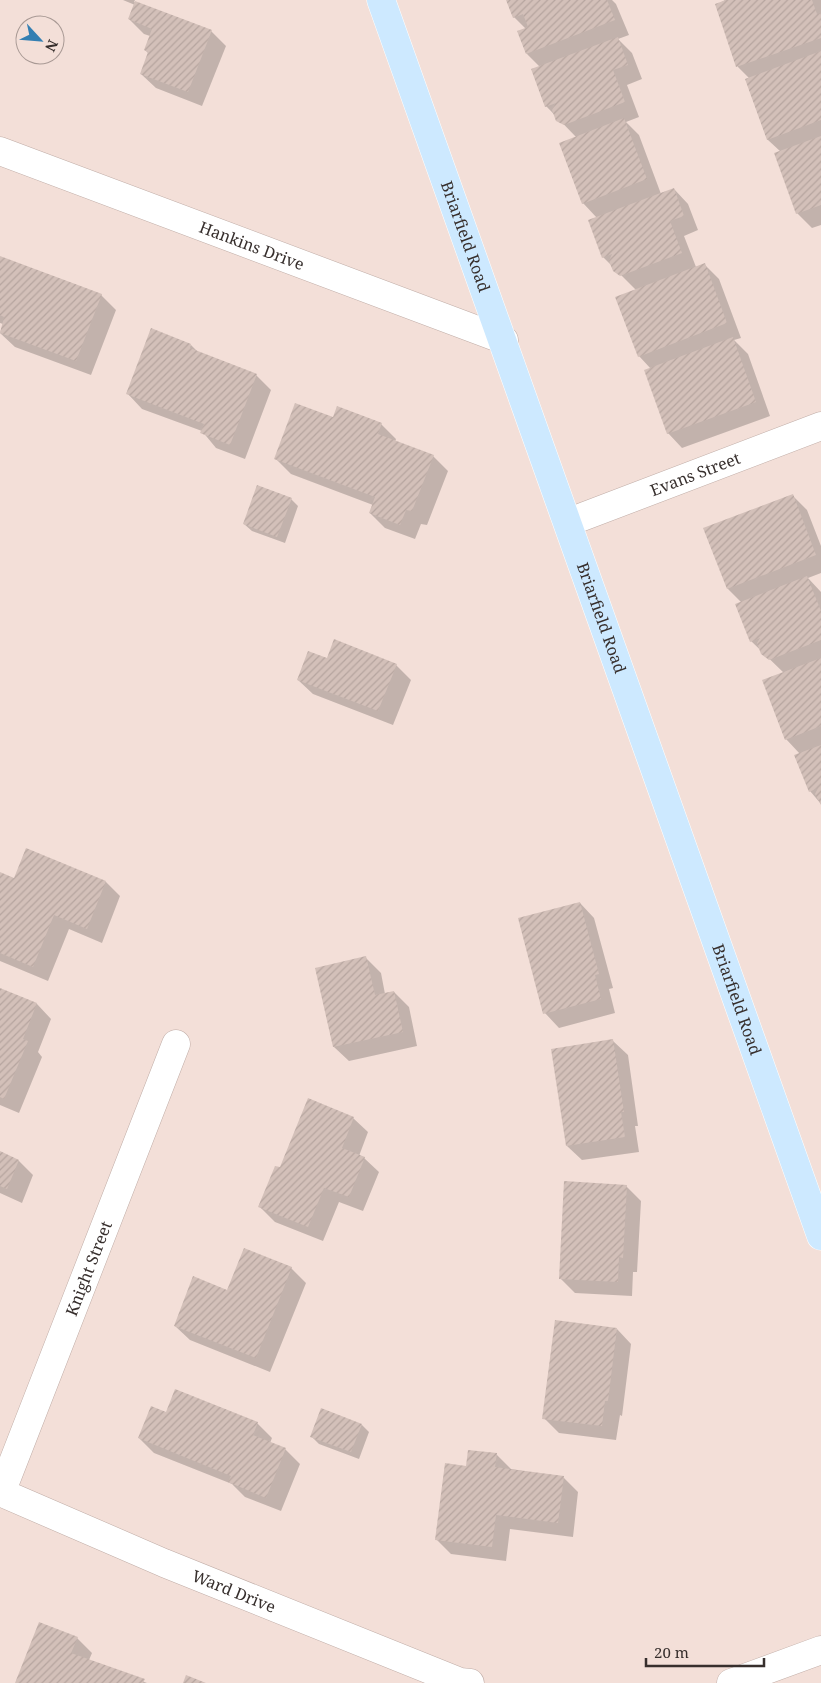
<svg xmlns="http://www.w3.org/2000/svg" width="821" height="1683" font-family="'Noto Serif',serif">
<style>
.shadow{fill:#0003}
.building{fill:url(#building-hatch)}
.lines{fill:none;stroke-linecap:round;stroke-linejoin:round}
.minor-casing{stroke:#c0ada7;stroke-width:29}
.major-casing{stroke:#fff;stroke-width:29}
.minor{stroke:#fff;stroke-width:28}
.major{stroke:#cde9ff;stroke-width:28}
.labels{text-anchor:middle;stroke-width:4.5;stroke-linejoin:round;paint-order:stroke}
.street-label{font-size:16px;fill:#372f2d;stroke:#f3dfd8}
</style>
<defs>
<pattern id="building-hatch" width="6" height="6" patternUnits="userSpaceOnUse" patternTransform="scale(1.25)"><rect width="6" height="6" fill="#d3c0b9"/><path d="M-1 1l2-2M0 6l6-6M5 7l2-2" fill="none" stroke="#b6a59f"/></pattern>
</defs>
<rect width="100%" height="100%" fill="#f3dfd8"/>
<path class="shadow" d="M123 0H135L134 2 211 31 226 46 202 106 156 88 141 74 149 54 145 50 150 36 144 34 129 19 135 5Z
M508 0H612L616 4 629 35 618 39 632 53 642 79 627 85 639 117 626 122 639 135 661 194 674 189 688 204 698 230 684 236 696 267 704 264 719 279 741 338 734 340 748 354 770 416 682 448 668 433 651 369 639 356 636 290 603 257 597 218 583 203 577 138 546 106 540 67 527 54 519 32 526 29 514 17Z
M725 0H821V225L812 228 797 213 781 152 768 140 746 80 749 78 738 67 716 5Z
M0 257 101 295 116 310 91 375 15 347 0 333 3 324 0 323Z
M191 345 200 354 256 375 271 390 245 459 216 448 202 431 142 409 128 394Z
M381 424 396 439 395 442 433 456 448 471 427 525 421 524 415 539 385 528 370 513 373 505 291 474 276 459Z
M792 495 807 510 821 546V573L808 578 821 592V804L810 791 800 754 786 739 784 673 751 641 742 603 728 589 705 529Z
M291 499 298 506 285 543 252 531 244 524Z
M328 660 396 665 411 680 393 725 313 694 298 680Z
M26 849 106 882 120 896 102 943 69 929 48 981 0 961V874L15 879Z
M580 903 594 918 613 988 609 989 615 1013 559 1028 545 1013Z
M366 958 381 973 385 994 394 992 409 1007 417 1046 349 1061 334 1047Z
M0 989 37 1004 51 1019 38 1052 42 1057 19 1113 0 1105Z
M613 1041 628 1055 638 1126H635L639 1152 582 1160 567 1146Z
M353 1118 368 1132 359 1156 364 1158 379 1172 363 1211 339 1202 323 1241 275 1222 260 1207 281 1169Z
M0 1153 19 1161 33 1175 22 1203 0 1193Z
M626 1186 641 1201 637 1272H633L632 1296 575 1293 560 1278Z
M291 1268 306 1283 270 1372 190 1340 175 1326 228 1292Z
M617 1329 631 1344 622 1416 620 1415 616 1440 559 1433 544 1418Z
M167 1413 257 1423 272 1438 270 1443 285 1449 300 1464 281 1511 245 1497 232 1484 154 1453 139 1438Z
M362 1425 369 1432 359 1459 319 1444 312 1437Z
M496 1454 511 1469 564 1478 578 1492 573 1537 510 1529 506 1561 451 1554 436 1539 467 1467Z
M77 1638 92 1653 89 1660 147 1683H17Z"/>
<path class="building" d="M506 0H607L615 20 526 54 517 31 528 27 523 14 513 18Z
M726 0H812L817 14 820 13 821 15V38L736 67 715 4Z
M135 1 212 30 188 92 140 74 148 52 144 50 152 29 128 19Z
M618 37 628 65 613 70 625 102 564 125 556 121 552 110 556 103 545 107 531 69Z
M821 51V120L767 140 745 79Z
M624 118 647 179 582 204 559 143Z
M821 136V205L796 214 774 153Z
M674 188 684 216 670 221 682 253 620 276 613 271 609 261 612 254 602 258 588 220Z
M0 256 102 294 76 361 0 333 4 317 0 315Z
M705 263 727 323 638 357 615 297Z
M151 328 191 344 190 348 257 374 230 445 200 433 204 424 126 394Z
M733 337 756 402 667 434 644 370Z
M295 403 333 417 337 406 382 423 378 434 434 455 412 511 406 510 400 525 369 513 375 497 274 459Z
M257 485 292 498 277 537 243 524Z
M793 494 816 555 727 589 703 528Z
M807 576 821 611V640L769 660 761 654 757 643 760 638 750 642 735 604Z
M334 639 397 664 378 711 297 680 308 651 327 658Z
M821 658V726L785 740 762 680Z
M821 745V805L815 794 818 788 809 792 794 755Z
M26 848 106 881 87 929 54 915 33 967 0 953V872L14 878Z
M580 902 599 974 595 975 601 999 543 1014 518 918Z
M366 956 375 995 394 991 403 1032 333 1047 315 968Z
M0 988 37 1003 23 1039 28 1041 4 1099 0 1097Z
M613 1039 624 1112H621L625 1137 566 1146 551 1049Z
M308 1098 354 1117 342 1148 365 1157 349 1197 324 1188 308 1227 258 1207 275 1166 280 1167Z
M0 1151 19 1160 7 1189 0 1186Z
M564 1181 627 1185 623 1258 619 1257 618 1282 559 1279Z
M244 1248 292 1267 256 1358 174 1326 193 1276 227 1290Z
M555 1320 617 1328 608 1401H605L602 1426 542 1419Z
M175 1389 258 1422 253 1435 286 1448 266 1498 228 1482 231 1476 138 1438 151 1406 166 1412Z
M321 1408 362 1424 351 1452 310 1437Z
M468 1450 497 1453 495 1467 564 1476 558 1523 496 1515 492 1547 435 1540 445 1463 466 1466Z
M39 1622 78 1637 71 1653 145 1679 143 1683H15Z
M186 1675 206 1683H183Z"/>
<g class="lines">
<defs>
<g id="minor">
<path id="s1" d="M0 151 504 340"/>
<path id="s2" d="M569 522 821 426"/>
<path id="s3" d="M0 1492 164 1563 460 1682 470 1683"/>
<path id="s4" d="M1 1493 176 1044"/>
<path d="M731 1683 821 1650"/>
</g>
<g id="major">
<path id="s5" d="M381 0C529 412 675 824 821 1236"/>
</g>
</defs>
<use href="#minor" class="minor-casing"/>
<use href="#major" class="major-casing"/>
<use href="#minor" class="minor"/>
<use href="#major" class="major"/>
</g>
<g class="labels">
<g class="street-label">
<text dy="6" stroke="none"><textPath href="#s5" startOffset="251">Briarfield Road</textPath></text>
<text dy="6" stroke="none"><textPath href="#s1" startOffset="269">Hankins Drive</textPath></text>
<text dy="6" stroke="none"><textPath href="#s2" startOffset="135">Evans Street</textPath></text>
<text dy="6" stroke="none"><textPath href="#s5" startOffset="656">Briarfield Road</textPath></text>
<text dy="6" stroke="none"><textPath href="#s5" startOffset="1061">Briarfield Road</textPath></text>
<text dy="6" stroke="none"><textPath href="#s4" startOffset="241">Knight Street</textPath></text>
<text dy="6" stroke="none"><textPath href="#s3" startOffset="254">Ward Drive</textPath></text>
</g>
</g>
<g transform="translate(40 40) rotate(116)"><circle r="24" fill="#f3dfd8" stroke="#a89994"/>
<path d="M0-4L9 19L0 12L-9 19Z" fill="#347fb2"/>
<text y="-8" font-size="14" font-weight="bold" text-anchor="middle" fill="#372f2d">N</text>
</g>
<path d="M646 1658v8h118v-8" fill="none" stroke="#372f2d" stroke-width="2.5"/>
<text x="654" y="1658" font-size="15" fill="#372f2d" stroke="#f3dfd8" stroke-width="4" paint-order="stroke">20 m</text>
</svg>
